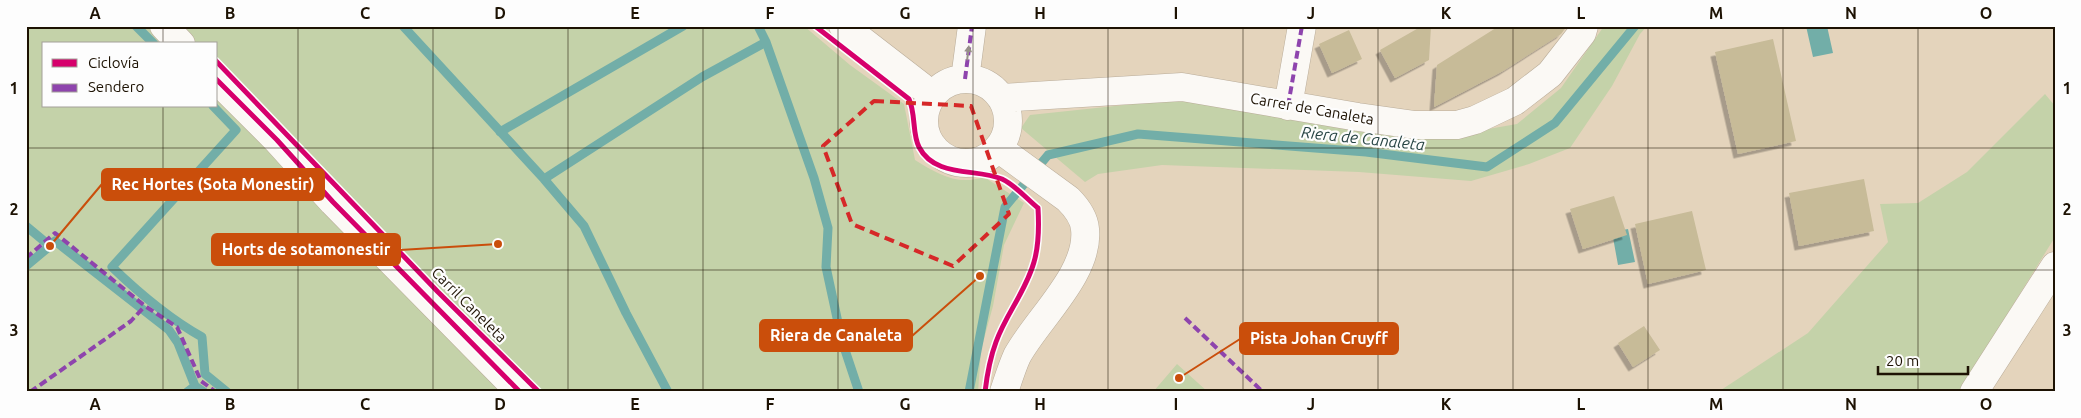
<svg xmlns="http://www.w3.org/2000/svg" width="2081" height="418" font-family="Ubuntu,sans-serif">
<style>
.green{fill:#c4d2a9;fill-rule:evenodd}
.water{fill:#72aea8}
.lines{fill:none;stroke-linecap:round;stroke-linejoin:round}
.stream{stroke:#72aea8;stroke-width:9}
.building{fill:#c7bb98;filter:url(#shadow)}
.minor-casing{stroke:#b9ac99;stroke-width:29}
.minor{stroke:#fbf9f5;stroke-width:28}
.quiet{stroke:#8e44ad;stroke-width:4;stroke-dasharray:8 4;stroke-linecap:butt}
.cycleway-casing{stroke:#fdfdfd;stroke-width:8}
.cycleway{stroke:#d6006c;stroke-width:5}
.oneway{fill:#979188}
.marked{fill:none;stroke:#d62828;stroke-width:4;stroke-dasharray:10 6;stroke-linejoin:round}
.grid{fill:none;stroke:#1d1203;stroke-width:1;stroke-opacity:0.55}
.labels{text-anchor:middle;stroke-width:4.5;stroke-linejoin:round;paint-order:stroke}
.street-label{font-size:15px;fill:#1d1203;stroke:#fdfdfd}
.water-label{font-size:16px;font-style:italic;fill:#274444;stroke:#fdfdfd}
.leader{fill:none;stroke:#ca4e0b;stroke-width:2}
.callout-dot{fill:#ca4e0b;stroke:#fdfdfd;stroke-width:2}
.callout{fill:#ca4e0b;stroke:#ca4e0b;stroke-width:2}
.callout-label{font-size:16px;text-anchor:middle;font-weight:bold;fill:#fff}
.neatline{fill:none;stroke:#1d1203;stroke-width:2}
.grid-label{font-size:16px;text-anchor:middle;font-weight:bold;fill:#1d1203}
</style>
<defs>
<filter id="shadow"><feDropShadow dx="-4.5" dy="4.5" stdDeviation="0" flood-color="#0004"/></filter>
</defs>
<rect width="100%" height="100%" fill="#e4d4bc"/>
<path class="green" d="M26 26H804L850 65 904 104 915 160C938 174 957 186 984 177L1024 203 1004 245 993 306 981 350 978 392H26ZM44 44H216V106H44Z
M1604 26H1647L1640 34 1612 86 1570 148 1529 164 1471 181 1359 172 1162 165 1098 174 1085 182 1021 128 1030 115 1181 99 1357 131 1448 136 1517 124 1561 88Z
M2045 94 2055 106V237L1959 392H1718L1808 333 1888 242 1880 204 1918 203 1967 172Z
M1177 364 1208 392H1153Z"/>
<path class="water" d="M1806 26H1827L1833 53 1813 57Z
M1628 229 1635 262 1618 265 1612 232Z"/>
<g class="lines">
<path class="stream" d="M136 26 154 44
M403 26 544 179 584 226 626 313 668 392
M758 26 766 42 814 178 828 228 826 267 842 341 859 392
M213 106 236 130 112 267C140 294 168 318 202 337L205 374 227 392
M500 132 683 26
M544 179 702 77 766 42
M26 226 50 246 26 266
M50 246 55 241 169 330 178 343 195 386 204 392
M187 392 195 386
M969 392 1005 207 1048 155 1138 134 1366 152 1487 167 1555 123 1635 26"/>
</g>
<path class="building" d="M1422 26H1431L1429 60 1395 78 1380 50Z
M1499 26H1567L1561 34 1503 71 1434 107 1437 65Z
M1349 30 1362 59 1332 73 1319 44Z
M1773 39 1796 141 1738 154 1715 52Z
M1864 179 1874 231 1799 246 1789 193Z
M1614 196 1627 235 1583 249 1570 209Z
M1692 211 1706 270 1648 284 1635 224Z
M1644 326 1660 350 1633 367 1618 343Z"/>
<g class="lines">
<defs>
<path id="minor" d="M164 26 181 44
M843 26 922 87
M216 79 277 140 333 202 520 392
M965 79 972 26
M924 121a42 42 0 1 1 84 0a42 42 0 1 1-84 0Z
M1001 98 1182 87 1358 117 1415 125H1457L1475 120 1515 101 1550 74 1582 33 1584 26
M1288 106 1302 26
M998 148 1068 199C1076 207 1084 217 1085 229 1090 273 1037 319 1017 356 1012 367 1008 380 1004 392
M1974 392 2055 266"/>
</defs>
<use href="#minor" class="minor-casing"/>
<use href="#minor" class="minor"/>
<path class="quiet" d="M965 79 972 26
M1288 106 1302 26
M26 258 55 233 145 306 177 327 201 381 216 392
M1185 318 1263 392
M30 392 131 321 145 306"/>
<defs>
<path id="cycleway" d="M815 26 909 99C916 114 912 134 919 147 935 178 976 168 1002 179 1015 185 1027 199 1038 208 1039 225 1039 245 1034 262 1026 291 1006 314 996 342 990 358 987 375 985 392
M216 61 438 292 539 392
M216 79 277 140 333 202 520 392"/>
</defs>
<use href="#cycleway" class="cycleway-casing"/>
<use href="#cycleway" class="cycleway"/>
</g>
<defs><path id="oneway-solid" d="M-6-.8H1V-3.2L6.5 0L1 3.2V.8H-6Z" transform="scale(1.25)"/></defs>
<use class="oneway" href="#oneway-solid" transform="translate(968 53) rotate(-83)"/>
<path class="marked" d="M874 101 971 106 1009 214 953 266 852 224 823 146Z"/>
<path class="grid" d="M163 26V44M298 26V392M433 26V392M568 26V392M703 26V392M838 26V392M973 26V392M1108 26V392M1243 26V392M1378 26V392M1513 26V392M1648 26V392M1783 26V392M1918 26V392M163 106V392M26 148H2055M26 270H2055"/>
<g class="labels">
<g class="street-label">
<text transform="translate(1312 109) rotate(10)" y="5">Carrer de Canaleta</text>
<text transform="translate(469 305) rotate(45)" y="5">Carril Caneleta</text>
</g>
<g class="water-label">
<text transform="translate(1363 138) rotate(6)" y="6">Riera de Canaleta</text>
</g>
</g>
<path class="leader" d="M50 246L102 184M498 244L400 250M980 276L912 336M1179 378L1240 339"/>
<g class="callout-dot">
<circle cx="50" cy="246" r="5"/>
<circle cx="498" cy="244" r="5"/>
<circle cx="980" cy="276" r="5"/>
<circle cx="1179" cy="378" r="5"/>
</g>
<g class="callout">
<rect x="102" y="169" width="222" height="31" rx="5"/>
<rect x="212" y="234" width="188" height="31" rx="5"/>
<rect x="760" y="320" width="152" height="31" rx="5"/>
<rect x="1240" y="323" width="158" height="31" rx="5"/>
</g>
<g class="callout-label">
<text x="213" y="190">Rec Hortes (Sota Monestir)</text>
<text x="306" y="255">Horts de sotamonestir</text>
<text x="836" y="341">Riera de Canaleta</text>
<text x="1319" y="344">Pista Johan Cruyff</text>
</g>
<rect width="2081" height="418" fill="none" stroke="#fdfdfd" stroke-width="55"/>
<rect x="42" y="42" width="175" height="65" fill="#fdfdfd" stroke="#a39f99"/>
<rect x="52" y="59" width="25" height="8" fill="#d6006c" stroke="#a39f99"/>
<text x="88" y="68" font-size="15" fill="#1d1203">Ciclovía</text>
<rect x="52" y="84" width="25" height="8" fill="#8e44ad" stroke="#a39f99"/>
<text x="88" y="92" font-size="15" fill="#1d1203">Sendero</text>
<path d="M1878 366v8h90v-8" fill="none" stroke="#1d1203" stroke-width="2.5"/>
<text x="1886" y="366" font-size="15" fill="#1d1203" stroke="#fdfdfd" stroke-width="4" paint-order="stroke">20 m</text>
<rect x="28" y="28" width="2026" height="362" class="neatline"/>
<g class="grid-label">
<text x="95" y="19">A</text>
<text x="230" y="19">B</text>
<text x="365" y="19">C</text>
<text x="500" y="19">D</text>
<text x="635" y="19">E</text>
<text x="770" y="19">F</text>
<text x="905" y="19">G</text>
<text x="1040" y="19">H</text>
<text x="1176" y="19">I</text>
<text x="1311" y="19">J</text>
<text x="1446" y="19">K</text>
<text x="1581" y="19">L</text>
<text x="1716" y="19">M</text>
<text x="1851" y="19">N</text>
<text x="1986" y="19">O</text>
<text x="14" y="94">1</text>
<text x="2067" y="94">1</text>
<text x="14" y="215">2</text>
<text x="2067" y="215">2</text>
<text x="14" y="336">3</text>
<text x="2067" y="336">3</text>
<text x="95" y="410">A</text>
<text x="230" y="410">B</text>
<text x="365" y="410">C</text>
<text x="500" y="410">D</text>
<text x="635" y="410">E</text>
<text x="770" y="410">F</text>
<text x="905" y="410">G</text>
<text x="1040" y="410">H</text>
<text x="1176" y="410">I</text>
<text x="1311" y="410">J</text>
<text x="1446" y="410">K</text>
<text x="1581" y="410">L</text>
<text x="1716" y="410">M</text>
<text x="1851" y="410">N</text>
<text x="1986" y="410">O</text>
</g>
</svg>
